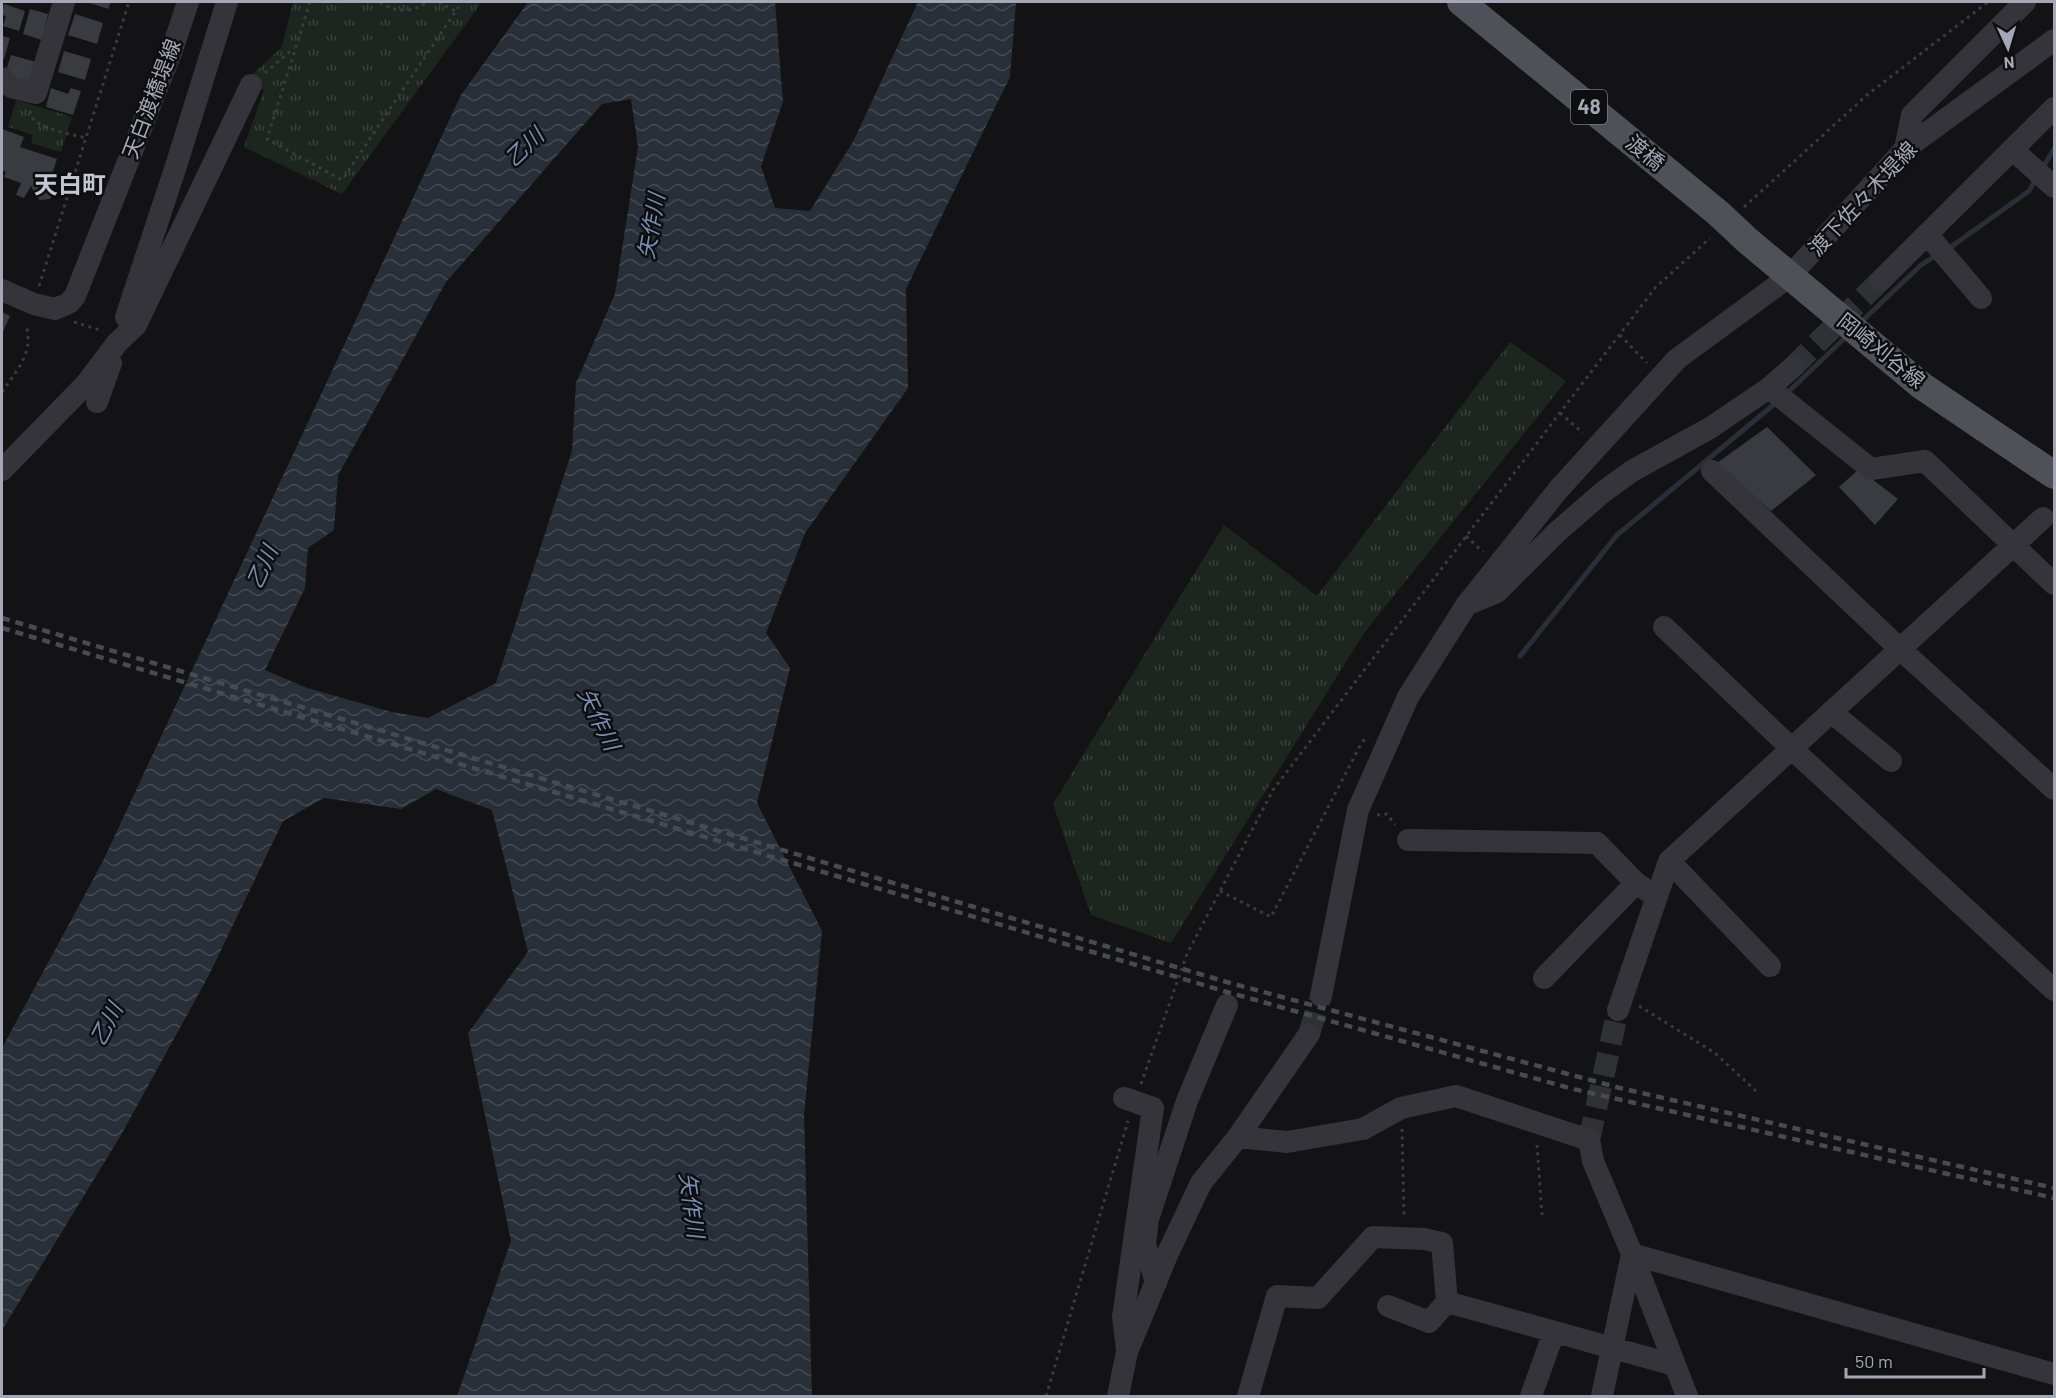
<svg xmlns="http://www.w3.org/2000/svg" width="2056" height="1398" font-family="Barlow,'Noto Sans JP',sans-serif">
<style>
.park{fill:url(#park-tufts)}
.water{fill:url(#water-waves);fill-rule:evenodd}
.lines{fill:none;stroke-linecap:round;stroke-linejoin:round}
.stream{stroke:#292f39;stroke-width:5}
.building{fill:#3a3b40}
.minor-tunnel{stroke:#303135;stroke-width:22;stroke-dasharray:22 11;stroke-linecap:butt}
.path{stroke:#3a3b41;stroke-width:3;stroke-dasharray:3 4.5;stroke-linecap:butt}
.minor{stroke:#34343a;stroke-width:22}
.major{stroke:#505059;stroke-width:28}
.rail{stroke:#494951;stroke-width:4.5;stroke-dasharray:8 6;stroke-linecap:butt}
.labels{text-anchor:middle;stroke-width:5;stroke-linejoin:round;paint-order:stroke}
.shield{fill:#0e0e10;stroke:#777984;stroke-width:1.5}
.shield-label{font-size:20px;font-weight:bold;fill:#a4a7b6}
.street-label{font-size:21px;fill:#a4a7b6;stroke:#0e0e10}
.water-label{font-size:22px;font-style:italic;fill:#798eb3;stroke:#0e0e10}
.quarter-label{font-size:24px;font-weight:bold;fill:#c5c6d2;stroke:#0e0e10}
</style>
<defs>
<pattern id="park-tufts" width="24" height="20" patternUnits="userSpaceOnUse" patternTransform="scale(1.5)"><rect width="24" height="20" fill="#1d251f"/><path d="M3 7l-1-3M5 7V3M7 7l1-3M15 17l-1-3M17 17v-4M19 17l1-3" fill="none" stroke="#3b423d"/></pattern>
<pattern id="water-waves" width="16" height="10" patternUnits="userSpaceOnUse" patternTransform="scale(1.5)"><rect width="16" height="10" fill="#292f39"/><path d="M0 5q4-4 8 0t8 0" fill="none" stroke="#454a53"/></pattern>
</defs>
<rect width="100%" height="100%" fill="#131315"/>
<path class="park" d="M293 2H482L342 194 244 147 264 90 243 83 282 47Z
M16 100 72 117 61 152 31 143 33 135 8 127Z
M1510 342 1566 381 1364 633 1171 943 1091 915 1053 804 1224 525 1317 596Z"/>
<path class="water" d="M528 2H775L783 102 761 166 775 208 810 211 854 140 918 2H1016L1010 77 906 289 908 388 805 533 766 633 790 668 757 803 822 931 804 1115 812 1396H457L511 1241 468 1033 528 952 492 810 436 789 401 809 324 798 283 821 209 975 121 1135 2 1330V1048L102 863 461 95ZM631 99 638 147 615 294 576 383 572 451 496 683 428 718 392 712 307 688 265 670 305 588 308 548 334 530 338 475 446 282 602 104Z"/>
<g class="lines">
<path class="stream" d="M2042 169 2054 149
M1948 249 2029 191 2036 179
M1861 322 1921 265 1937 255
M1785 395 1848 335
M1520 656 1617 535 1778 401"/>
</g>
<path class="building" d="M87 2H111L108 9Z
M4 4 25 11 19 31 3 26 6 16 2 15Z
M30 9 48 14 42 40 23 34Z
M75 14 103 23 97 44 68 35Z
M2 36 10 38 4 59H2Z
M64 51 91 59 85 80 58 72Z
M11 55 36 62 30 82 5 74Z
M51 88 68 94 71 88 81 91 73 115 46 107Z
M2 129 24 137 20 147 57 159 49 184 53 192 50 199 40 200 36 196 31 186 24 198 16 195 21 183 4 177 6 172 2 170Z
M2 312 10 316 2 334Z
M1767 427 1816 475 1771 511 1717 463Z
M1859 469 1898 499 1875 525 1839 487Z"/>
<g class="lines">
<path class="minor-tunnel" d="M1793 367 1881 280
M1309 1034 1321 996
M1589 1140 1618 1010"/>
<path class="path" d="M310 2 267 139 342 180 462 2
M380 2C395 13 412 13 427 2
M439 2 455 11
M265 73 294 48
M31 111 30 114C36 129 71 134 86 138
M1744 207 1867 95 1988 2
M39 286 129 2
M74 322 103 331
M1620 335 1647 363
M2 392C12 377 26 362 28 343 29 337 26 330 28 324
M1560 413 1583 433
M1466 536 1483 552
M1377 815 1387 814 1395 825
M1220 891 1271 917 1362 742 1366 738
M1639 1006 1715 1053 1756 1091
M1141 1084 1187 954 1273 790 1655 288 1710 238
M1402 1129 1404 1219
M1537 1145 1542 1215
M1046 1396 1128 1121"/>
<path class="minor" d="M2 78 11 87 36 93 64 2
M1905 149 1912 115 2025 2
M2013 150 2054 187
M1927 234 1981 298
M1881 280 2054 108
M2 290 34 304 55 309 69 303 75 296 172 50 188 2
M126 317 176 166 227 2
M1769 388 1871 469 1925 461 2054 584
M97 402 111 363
M2 470 86 384 117 343 136 325 251 85
M1712 471 1899 648 2054 789
M1468 604 1497 592 1556 533 1603 492 1632 471 1710 428 1769 388 1793 367
M1664 627 1791 748 2054 990
M1831 712 1891 761
M1408 840 1597 843 1636 883 1657 897
M1669 861 1770 966
M1544 978 1636 883
M1321 996 1358 810 1408 697 1467 604 1558 490 1677 359 1790 276 1905 149 2054 40
M1618 1010 1669 861 2043 518
M1124 1098 1153 1108 1123 1317 1127 1350
M1238 1137 1287 1142 1363 1129 1401 1108 1456 1096 1589 1140 1593 1161 1632 1254 1687 1396
M1632 1254 2054 1374
M1156 1283 1145 1244 1148 1219 1187 1101 1227 1005
M1447 1302 1674 1365
M1118 1396 1127 1352 1167 1255 1201 1183 1238 1137 1309 1034
M1248 1396 1277 1296 1318 1298 1373 1237 1424 1239 1442 1243 1447 1302 1429 1322 1388 1306
M1531 1396 1554 1332
M1602 1396 1632 1254"/>
<path class="major" d="M1461 2 1718 213 1748 241 1922 386 2054 475"/>
<path class="rail" d="M2 618 1230 983 1620 1088 2054 1188
M2 628 1227 992 1573 1089 2054 1198"/>
</g>
<g class="labels">
<rect class="shield" x="1571" y="90" width="36" height="34" rx="4.5"/>
<g class="shield-label">
<text x="1589" y="114">48</text>
</g>
<g class="street-label">
<text transform="translate(152 99) rotate(-69)" y="7">天白渡橋堤線</text>
<text transform="translate(1645 153) rotate(39)" y="7">渡橋</text>
<text transform="translate(1863 199) rotate(-47)" y="7">渡下佐々木堤線</text>
<text transform="translate(1881 351) rotate(39)" y="7">岡崎刈谷線</text>
</g>
<g class="water-label">
<text transform="translate(524 147) rotate(-44)" y="8">乙川</text>
<text transform="translate(651 226) rotate(-80)" y="8">矢作川</text>
<text transform="translate(262 567) rotate(-66)" y="8">乙川</text>
<text transform="translate(599 719) rotate(64)" y="8">矢作川</text>
<text transform="translate(106 1024) rotate(-63)" y="8">乙川</text>
<text transform="translate(692 1205) rotate(82)" y="8">矢作川</text>
</g>
<g class="quarter-label">
<text x="70" y="193">天白町</text>
</g>
</g>
<rect width="2056" height="1398" fill="none" stroke="#a4a7b6" stroke-width="6"/>
<g transform="translate(2008 48) rotate(176)" stroke="#0e0e10" stroke-width="4.5" paint-order="stroke">
<path d="M0-4.5L10 22L0 15L-10 22Z" fill="#a4a7b6"/>
<text y="-9" font-size="16" font-weight="bold" text-anchor="middle" fill="#a4a7b6">N</text>
</g>
<path d="M1846 1368v9h138v-9" fill="none" stroke="#a4a7b6" stroke-width="3"/>
<text x="1855" y="1368" font-size="18" fill="#a4a7b6" stroke="#0e0e10" stroke-width="4.5" paint-order="stroke">50 m</text>
</svg>
